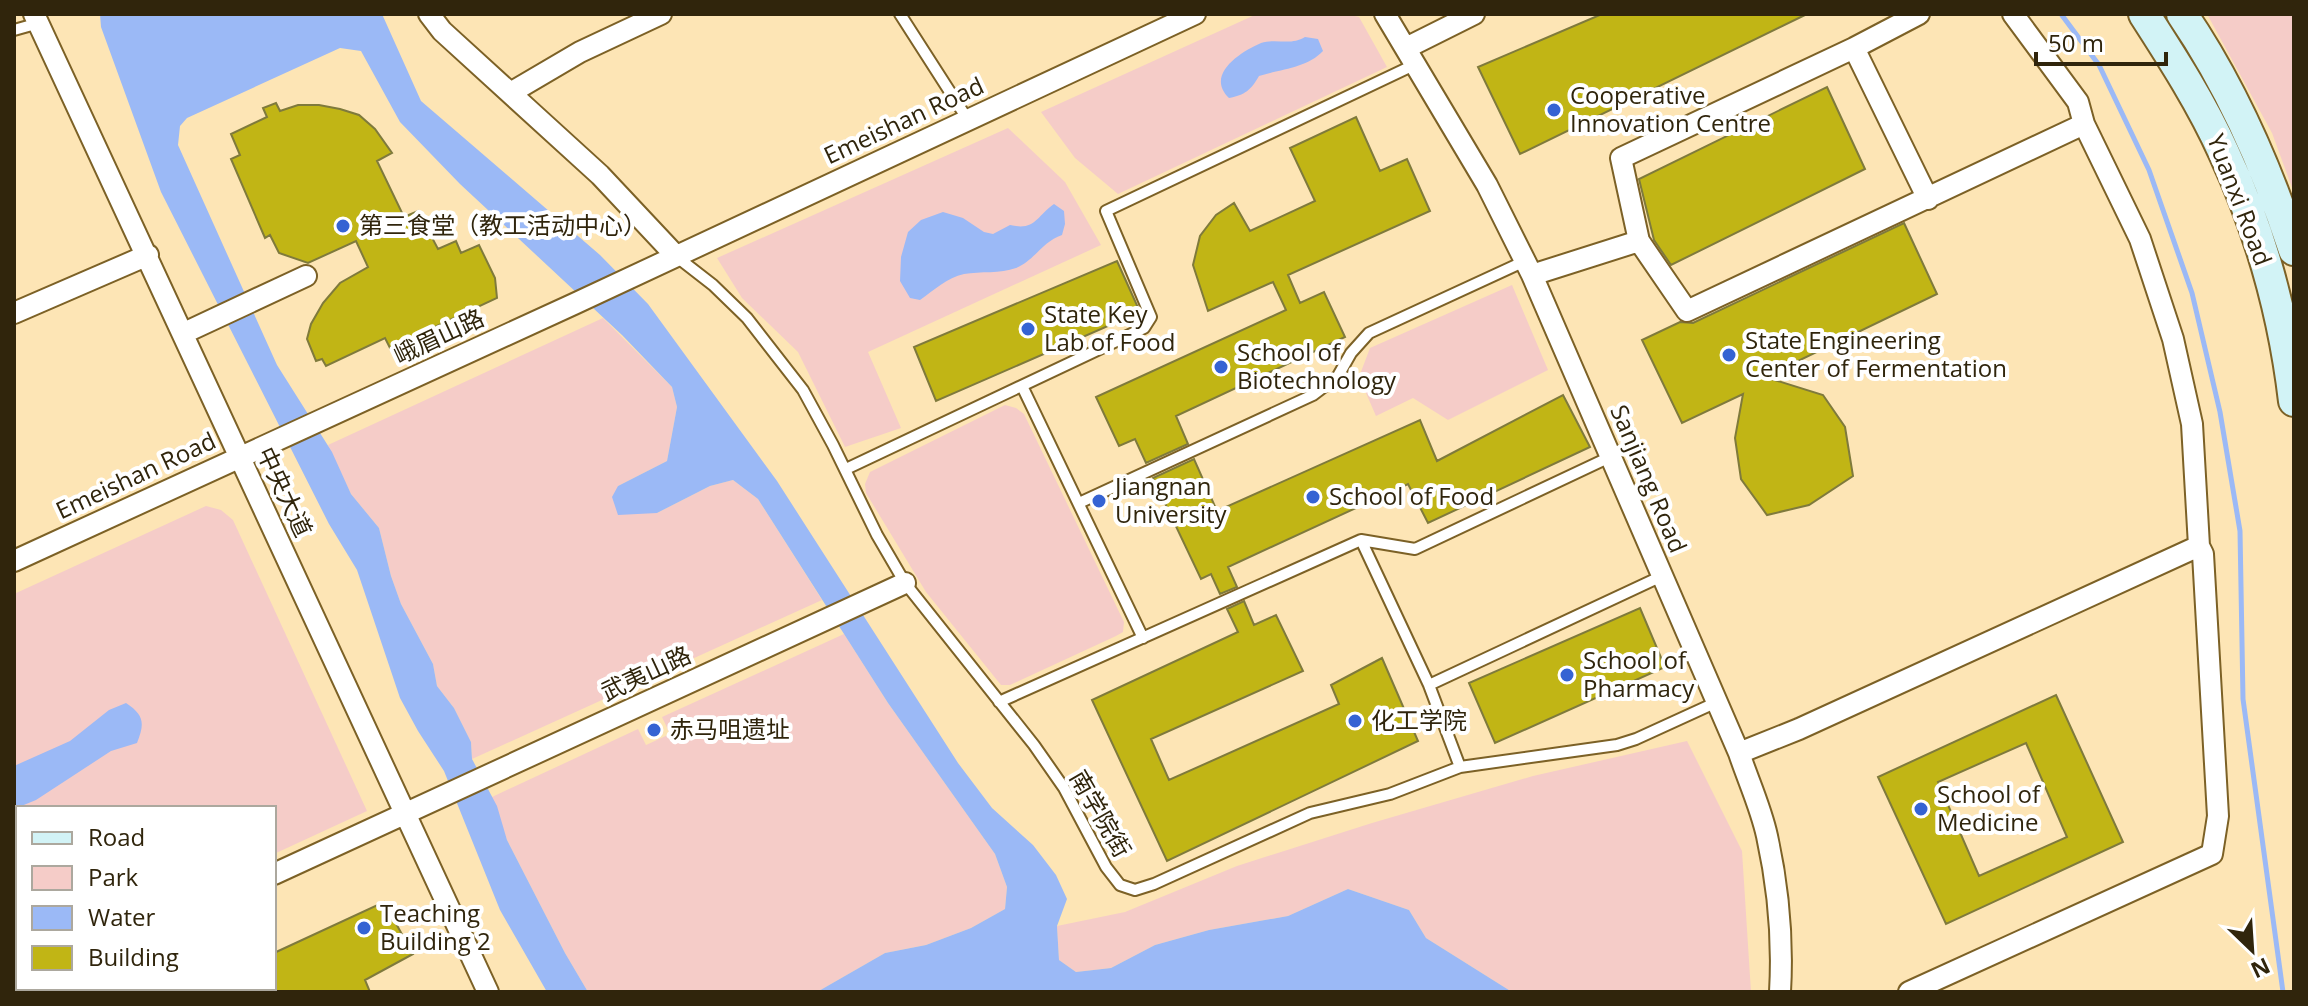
<svg xmlns="http://www.w3.org/2000/svg" width="2308" height="1006" font-family="'Open Sans','Noto Sans SC',sans-serif">
<style>
.green{fill:#f5ccc8}
.water{fill:#9bb9f6}
.lines{fill:none;stroke-linecap:round;stroke-linejoin:round}
.stream{stroke:#9bb9f6;stroke-width:5}
.building{fill:#c1b515;stroke:#7f7a3c;stroke-width:2;fill-rule:evenodd}
.service-casing{stroke:#7c6126;stroke-width:14}
.minor-casing{stroke:#7c6126;stroke-width:24}
.secondary-casing{stroke:#7c6126;stroke-width:34}
.service{stroke:#fff;stroke-width:10}
.minor{stroke:#fff;stroke-width:20}
.secondary{stroke:#d2f3f6;stroke-width:30}
.poi-dot{fill:#3563d3;stroke:#fff;stroke-width:3}
.labels{text-anchor:middle;stroke-width:8;stroke-linejoin:round;paint-order:stroke}
.poi-label{font-size:24px;fill:#30250c;stroke:#fff;text-anchor:start}
.street-label{font-size:24px;fill:#30250c;stroke:#fff}
</style>
<rect width="100%" height="100%" fill="#fde5b5"/>
<path class="green" d="M1257 14H1346L1359 17 1387 67 1118 194 1075 158 1041 112Z
M2207 14H2294V193L2272 133Z
M1008 128 1065 182 1101 245 868 352 901 428 845 447 798 352 742 298 717 258Z
M1512 285 1548 370 1448 420 1413 398 1376 416 1359 377 1370 348Z
M603 318 672 387 677 407 667 461 618 486 657 513 710 486 733 480 758 499 822 600 472 759 471 742 454 708 437 686 433 664 401 604 391 576 379 528 351 494 328 445Z
M1005 405 1016 408 1024 414 1124 622 1123 632 1116 636 1010 685H1001L926 592 866 493 865 484 870 472Z
M206 506 221 510 233 520 367 811 274 854V808H18V971L14 973V594Z
M844 634 888 703 995 854 1007 887 1005 909 971 928 926 945 885 953 817 992H588L565 953 507 840 492 797 638 729 646 745 670 734 662 717Z
M1687 741 1742 851 1751 992H1512L1426 938 1409 910 1348 889 1288 916 1209 930 1155 945 1111 968 1076 972 1059 960 1057 926 1125 912 1237 866 1372 823 1533 776Z"/>
<path class="water" d="M100 14H382L421 101 600 255 648 304 777 481 958 763 992 808 1033 845 1056 875 1067 899 1057 926 1059 960 1076 972 1111 968 1155 945 1209 930 1288 916 1348 889 1409 910 1426 938 1512 992H817L885 953 926 945 971 928 1005 909 1007 887 995 854 888 703 758 499 733 480 710 486 657 513 618 515 612 497 618 486 667 461 677 407 672 387 622 335 460 184 400 122 361 51 340 48 187 118 180 126 178 145 277 365 332 452 351 494 379 528 391 576 401 604 433 664 437 686 454 708 471 742 472 759 497 806 507 840 565 953 588 992H547L500 910 444 771 418 731 400 698 357 570 329 524 161 192 101 27Z
M1305 37 1318 39 1323 51C1307 68 1281 69 1259 76 1251 90 1245 95 1229 98 1205 75 1240 52 1261 43 1276 38 1291 46 1305 37Z
M1054 204 1064 211 1065 224 1062 235C1043 241 1034 261 1016 268 1000 274 981 271 964 274 947 278 934 290 920 300L910 298 900 281 901 257 908 232 921 220 943 212 963 218 984 232 993 234 1010 225C1035 231 1036 217 1054 204Z
M126 703C144 715 145 723 137 743L111 751 36 800 14 809V766L70 741 109 710Z"/>
<g class="lines">
<path class="stream" d="M2061 14 2099 65 2149 170 2192 293 2220 412 2240 531 2243 699 2283 992"/>
</g>
<path class="building" d="M1602 14H1807L1520 154 1478 67Z
M1827 87 1865 169 1671 265 1654 240 1639 179Z
M276 103 280 111 298 105H319L340 109 359 115 375 129 392 153 377 161 404 217 418 211 438 249 456 241 461 253 479 245 495 278 497 298 390 348 385 338 326 366 322 359 316 361 307 339 311 324 323 303 340 283 368 267 356 241 308 263 279 253 270 235 265 238 231 159 240 155 231 134 267 117 263 108Z
M1356 117 1380 171 1407 159 1430 211 1288 275 1300 303 1324 292 1345 337 1176 416 1188 444 1146 463 1135 439 1119 446 1096 397 1286 310 1273 282 1208 311 1193 265 1200 236 1216 215 1234 203 1250 231 1315 201 1290 148Z
M1904 223 1937 294 1765 377 1823 395 1845 427 1853 476 1809 505 1767 515 1741 479 1735 438 1743 394 1682 423 1642 340 1680 322 1693 323Z
M1117 261 1140 312 936 401 914 347Z
M1563 395 1590 447 1428 523 1408 484 1228 567 1237 587 1220 594 1211 574 1201 579 1153 478 1194 459 1217 511 1420 420 1437 461Z
M1244 601 1254 625 1276 615 1303 671 1151 739 1169 780 1339 704 1331 685 1382 658 1418 741 1167 861 1092 700 1238 632 1227 609Z
M1640 608 1665 667 1495 743 1469 683Z
M2056 695 2123 842 1946 924 1878 777ZM2026 743 2067 837 1979 876 1938 782Z
M384 902 413 954 365 980 370 992H274V953Z"/>
<g class="lines">
<defs>
<path id="service" d="M900 14 968 120
M14 30 39 23
M677 257 713 285 747 318 803 390 833 445 877 535 905 583 1034 745 1064 788 1106 867 1120 885 1135 890 1154 884 1310 813 1390 794 1460 767 1617 745 1636 739 1717 702
M1022 386 1143 638
M846 469 1144 328 1151 317 1106 211 1416 64
M1079 503 1313 395 1338 376 1351 353 1369 333 1525 261
M1361 540 1429 685 1460 767
M1429 685 1662 576
M999 702 1361 540 1415 549 1610 457"/>
<path id="minor" d="M34 14 488 992
M429 14 442 31 600 175 676 256
M1385 14 1487 185 1532 275 1739 753C1748 780 1761 808 1767 836 1778 886 1783 941 1780 992
M1919 14 1854 48 1621 158 1639 241 1687 311 2084 124
M1406 48 1474 14
M1854 48 1928 199
M512 92 580 52 661 14
M1532 275 1639 241
M14 313 148 255
M184 333 306 276
M14 561 574 304 1195 14
M1739 753 1799 729 2199 546
M274 874 905 583
M23 992 31 988
M1909 992 2212 854 2218 816 2203 554 2199 546 2192 424 2173 339 2140 239 2084 124 2078 102 2013 14"/>
<path id="secondary" d="M2144 14C2173 59 2202 104 2224 153 2260 230 2284 316 2294 401
M2182 14C2231 86 2267 168 2294 250"/>
</defs>
<use href="#service" class="service-casing"/>
<use href="#minor" class="minor-casing"/>
<use href="#secondary" class="secondary-casing"/>
<use href="#service" class="service"/>
<use href="#minor" class="minor"/>
<use href="#secondary" class="secondary"/>
</g>
<g class="poi-dot">
<circle cx="1554" cy="110" r="8"/>
<circle cx="343" cy="226" r="8"/>
<circle cx="1028" cy="329" r="8"/>
<circle cx="1729" cy="355" r="8"/>
<circle cx="1221" cy="367" r="8"/>
<circle cx="1313" cy="497" r="8"/>
<circle cx="1099" cy="501" r="8"/>
<circle cx="1567" cy="675" r="8"/>
<circle cx="1355" cy="721" r="8"/>
<circle cx="654" cy="730" r="8"/>
<circle cx="1921" cy="809" r="8"/>
<circle cx="364" cy="928" r="8"/>
</g>
<g class="labels">
<g class="poi-label">
<text x="1570" y="104">Cooperative<tspan x="1570" dy="28">Innovation Centre</tspan></text>
<text x="359" y="234">第三食堂（教工活动中心）</text>
<text x="1044" y="323">State Key<tspan x="1044" dy="28">Lab of Food</tspan></text>
<text x="1745" y="349">State Engineering<tspan x="1745" dy="28">Center of Fermentation</tspan></text>
<text x="1237" y="361">School of<tspan x="1237" dy="28">Biotechnology</tspan></text>
<text x="1115" y="495">Jiangnan<tspan x="1115" dy="28">University</tspan></text>
<text x="1329" y="505">School of Food</text>
<text x="1583" y="669">School of<tspan x="1583" dy="28">Pharmacy</tspan></text>
<text x="1371" y="729">化工学院</text>
<text x="670" y="738">赤马咀遗址</text>
<text x="1937" y="803">School of<tspan x="1937" dy="28">Medicine</tspan></text>
<text x="380" y="922">Teaching<tspan x="380" dy="28">Building 2</tspan></text>
</g>
<g class="street-label">
<text transform="translate(904 121) rotate(-25)" y="8">Emeishan Road</text>
<text transform="translate(2239 200) rotate(69)" y="8">Yuanxi Road</text>
<text transform="translate(439 337) rotate(-25)" y="8">峨眉山路</text>
<text transform="translate(136 476) rotate(-25)" y="8">Emeishan Road</text>
<text transform="translate(1648 479) rotate(67)" y="8">Sanjiang Road</text>
<text transform="translate(284 492) rotate(65)" y="8">中央大道</text>
<text transform="translate(646 674) rotate(-25)" y="8">武夷山路</text>
<text transform="translate(1100 814) rotate(60)" y="8">南学院街</text>
</g>
</g>
<rect width="2308" height="1006" fill="none" stroke="#30250c" stroke-width="32"/>
<rect x="16" y="806" width="260" height="184" fill="#ffffff" stroke="#aca89e" stroke-width="2"/>
<rect x="32" y="832" width="40" height="12" fill="#d2f3f6" stroke="#aca89e" stroke-width="2"/>
<text x="88" y="846" font-size="24" fill="#30250c">Road</text>
<rect x="32" y="866" width="40" height="24" fill="#f5ccc8" stroke="#aca89e" stroke-width="2"/>
<text x="88" y="886" font-size="24" fill="#30250c">Park</text>
<rect x="32" y="906" width="40" height="24" fill="#9bb9f6" stroke="#aca89e" stroke-width="2"/>
<text x="88" y="926" font-size="24" fill="#30250c">Water</text>
<rect x="32" y="946" width="40" height="24" fill="#c1b515" stroke="#aca89e" stroke-width="2"/>
<text x="88" y="966" font-size="24" fill="#30250c">Building</text>
<g transform="translate(2252 950) rotate(155)" stroke="#ffffff" stroke-width="6" paint-order="stroke">
<path d="M0-6L14 30L0 20L-14 30Z" fill="#30250c"/>
<text y="-12" font-size="22" font-weight="bold" text-anchor="middle" fill="#30250c">N</text>
</g>
<path d="M2036 52v12h130v-12" fill="none" stroke="#30250c" stroke-width="4"/>
<text x="2048" y="52" font-size="24" fill="#30250c" stroke="#ffffff" stroke-width="6" paint-order="stroke">50 m</text>
</svg>
